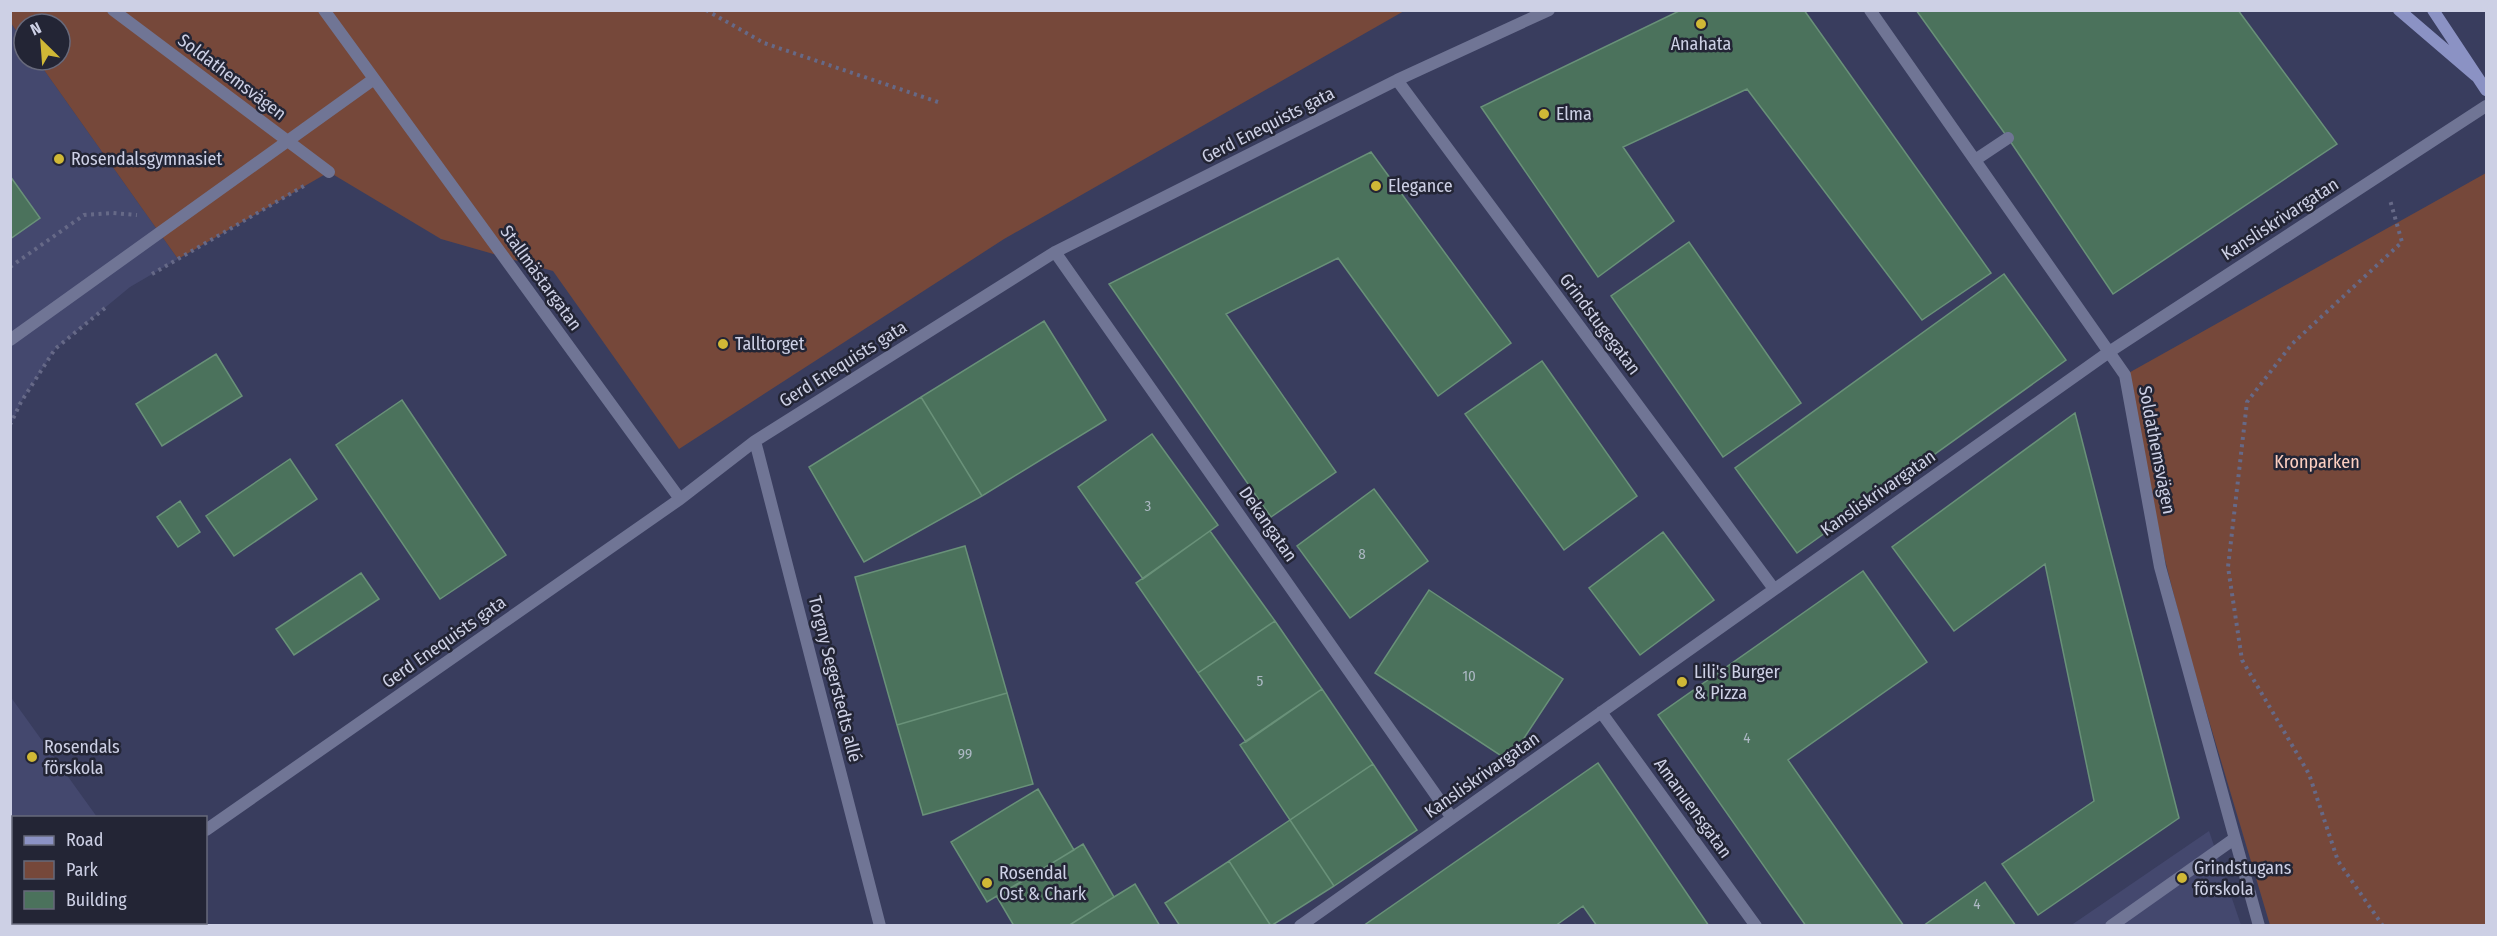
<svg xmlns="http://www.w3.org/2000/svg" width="2497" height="936" font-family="'Fira Sans Condensed',sans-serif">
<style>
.built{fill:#44486e}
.green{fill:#76483a}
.building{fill:#4b725c;stroke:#699179;stroke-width:1.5}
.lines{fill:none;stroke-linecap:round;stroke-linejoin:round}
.path{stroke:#666987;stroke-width:4;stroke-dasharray:3 4.5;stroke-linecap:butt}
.street{stroke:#707595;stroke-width:12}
.secondary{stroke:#8b92c4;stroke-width:12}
.poi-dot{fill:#d0b836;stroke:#232535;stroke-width:2}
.labels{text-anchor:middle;stroke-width:5;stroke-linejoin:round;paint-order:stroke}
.number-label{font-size:15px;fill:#acb8c3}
.poi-label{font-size:18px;fill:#cdd0e5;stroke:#232535;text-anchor:start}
.street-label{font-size:18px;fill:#cdd0e5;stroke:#232535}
.park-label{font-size:18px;fill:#fdcfc1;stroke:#232535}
</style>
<rect width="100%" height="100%" fill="#393d5e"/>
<path class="built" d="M11 23 24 42V60H37L178 259 130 287 55 349 21 402 11 425Z
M10 696 97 817 14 818V919L11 921Z
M2209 831 2241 925 2070 926Z"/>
<path class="green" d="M10 11H1404L1004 239 679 449 553 271 441 239 329 172 178 259 37 60H60V24H24V42L11 23Z
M2486 173V925H2270L2187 647 2165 560 2125 375Z"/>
<path class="building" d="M1681 10H1804L1991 273 1922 320 1747 89 1623 147 1674 221 1598 277 1481 107Z
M1916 10H2238L2337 144 2113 294 2008 138Z
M1371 152 1511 343 1438 396 1338 258 1226 314 1336 472 1271 517 1109 284Z
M10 176 40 218 10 239Z
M1689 242 1801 403 1723 457 1611 296Z
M2004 274 2066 360 1797 553 1735 468Z
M1044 321 1106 420 982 496 921 397Z
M216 354 242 396 162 446 136 404Z
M1542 361 1637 496 1564 550 1465 414Z
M921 397 982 496 864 562 809 467Z
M402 400 506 555 440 599 336 445Z
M2075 413 2179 818 2038 915 2002 864 2094 801 2045 564 1954 631 1892 547Z
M1152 434 1218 525 1143 579 1078 487Z
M290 459 317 499 234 556 206 516Z
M1374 489 1428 561 1350 618 1297 546Z
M180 501 200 532 178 547 157 517Z
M1210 531 1275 621 1198 673 1136 583Z
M1663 532 1714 600 1640 655 1589 588Z
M965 546 1007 693 897 725 855 577Z
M1863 571 1927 662 1788 760 1904 926H1806L1658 715Z
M361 573 379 599 294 655 276 629Z
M1429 590 1563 679 1509 761 1375 673Z
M1275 621 1322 689 1246 742 1198 673Z
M1322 689 1373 764 1290 820 1240 745Z
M1007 693 1033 784 923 815 897 725Z
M1598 763 1709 926H1597L1583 906 1555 926H1363Z
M1373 764 1417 830 1334 886 1290 820Z
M1038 789 1074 850 987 902 951 842Z
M1290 820 1334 886 1271 926 1229 861Z
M1083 844 1114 897 1068 926H1014L997 897Z
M1229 861 1271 926H1180L1165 903Z
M1985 882 2016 926H1923Z
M1135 884 1160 926H1068L1114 897Z"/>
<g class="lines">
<path class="path" d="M706 10 764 43 938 102
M10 267 84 215 113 213 137 215
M152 274 304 186
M10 425 21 402 55 349 105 308
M2383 926 2338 861 2309 774 2242 660 2228 567 2247 402 2292 344 2402 242 2390 200"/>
<path class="street" d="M113 10 329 172
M324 10 680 499
M1870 10 2125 375 2160 567 2259 926
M1397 80 1774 589
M1975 160 2008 138
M1055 252 1452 818
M10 340 374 79
M755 441 880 926
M1601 712 1756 926
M206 830 680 499 755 441 1055 252 1397 80 1549 10
M69 926 73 922
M1300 926 2109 352 2486 106
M2111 926 2234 839"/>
<path class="secondary" d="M2399 10 2476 76
M2433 10 2486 90"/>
</g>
<g class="poi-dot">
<circle cx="1701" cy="24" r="6"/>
<circle cx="1544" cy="114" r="6"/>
<circle cx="59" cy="159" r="6"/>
<circle cx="1376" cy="186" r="6"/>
<circle cx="723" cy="344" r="6"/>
<circle cx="1682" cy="682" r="6"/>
<circle cx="32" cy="757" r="6"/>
<circle cx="2182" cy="878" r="6"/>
<circle cx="987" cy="883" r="6"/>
</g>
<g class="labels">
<g class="number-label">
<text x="1148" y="511">3</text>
<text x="1362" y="559">8</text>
<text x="1469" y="681">10</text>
<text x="1260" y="686">5</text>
<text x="1747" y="743">4</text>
<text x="965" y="759">99</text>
<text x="1977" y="909">4</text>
</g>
<g class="poi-label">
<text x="1701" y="50" text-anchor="middle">Anahata</text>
<text x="1556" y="120">Elma</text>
<text x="71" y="165">Rosendalsgymnasiet</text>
<text x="1388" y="192">Elegance</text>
<text x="735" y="350">Talltorget</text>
<text x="1694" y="678">Lili's Burger<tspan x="1694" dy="21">&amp; Pizza</tspan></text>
<text x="44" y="753">Rosendals<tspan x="44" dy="21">förskola</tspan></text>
<text x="2194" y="874">Grindstugans<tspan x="2194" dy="21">förskola</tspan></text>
<text x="999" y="879">Rosendal<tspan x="999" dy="21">Ost &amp; Chark</tspan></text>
</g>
<g class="street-label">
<text transform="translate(232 77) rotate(37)" y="6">Soldathemsvägen</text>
<text transform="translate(1268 125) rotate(-27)" y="6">Gerd Enequists gata</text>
<text transform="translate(2280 219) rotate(-33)" y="6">Kansliskrivargatan</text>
<text transform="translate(541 278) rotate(54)" y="6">Stallmästargatan</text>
<text transform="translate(1600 324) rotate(53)" y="6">Grindstugegatan</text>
<text transform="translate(843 364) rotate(-32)" y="6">Gerd Enequists gata</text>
<text transform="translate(2157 450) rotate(79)" y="6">Soldathemsvägen</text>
<text transform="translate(1878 493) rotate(-35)" y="6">Kansliskrivargatan</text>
<text transform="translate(1268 524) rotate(55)" y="6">Dekangatan</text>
<text transform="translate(444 642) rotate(-35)" y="6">Gerd Enequists gata</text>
<text transform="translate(835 679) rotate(76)" y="6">Torgny Segerstedts allé</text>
<text transform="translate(1482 775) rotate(-35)" y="6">Kansliskrivargatan</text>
<text transform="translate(1693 808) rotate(54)" y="6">Amanuensgatan</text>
</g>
<g class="park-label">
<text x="2317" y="468">Kronparken</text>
</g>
</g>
<rect width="2497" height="936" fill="none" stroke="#cdd0e5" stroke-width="24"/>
<rect x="12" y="816" width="195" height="108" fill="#232535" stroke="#67697b" stroke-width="1.5"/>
<rect x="24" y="836" width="30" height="9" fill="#8b92c4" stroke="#67697b" stroke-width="1.5"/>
<text x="66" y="846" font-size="18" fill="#cdd0e5">Road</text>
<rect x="24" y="861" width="30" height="18" fill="#76483a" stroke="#67697b" stroke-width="1.5"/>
<text x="66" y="876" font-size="18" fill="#cdd0e5">Park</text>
<rect x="24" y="891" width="30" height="18" fill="#4b725c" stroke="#67697b" stroke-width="1.5"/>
<text x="66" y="906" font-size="18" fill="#cdd0e5">Building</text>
<g transform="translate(42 42) rotate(335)"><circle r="28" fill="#232535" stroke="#67697b" stroke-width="1.5"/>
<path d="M0-4.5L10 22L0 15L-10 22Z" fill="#d0b836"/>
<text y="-9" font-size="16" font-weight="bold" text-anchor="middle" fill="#cdd0e5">N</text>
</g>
</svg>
